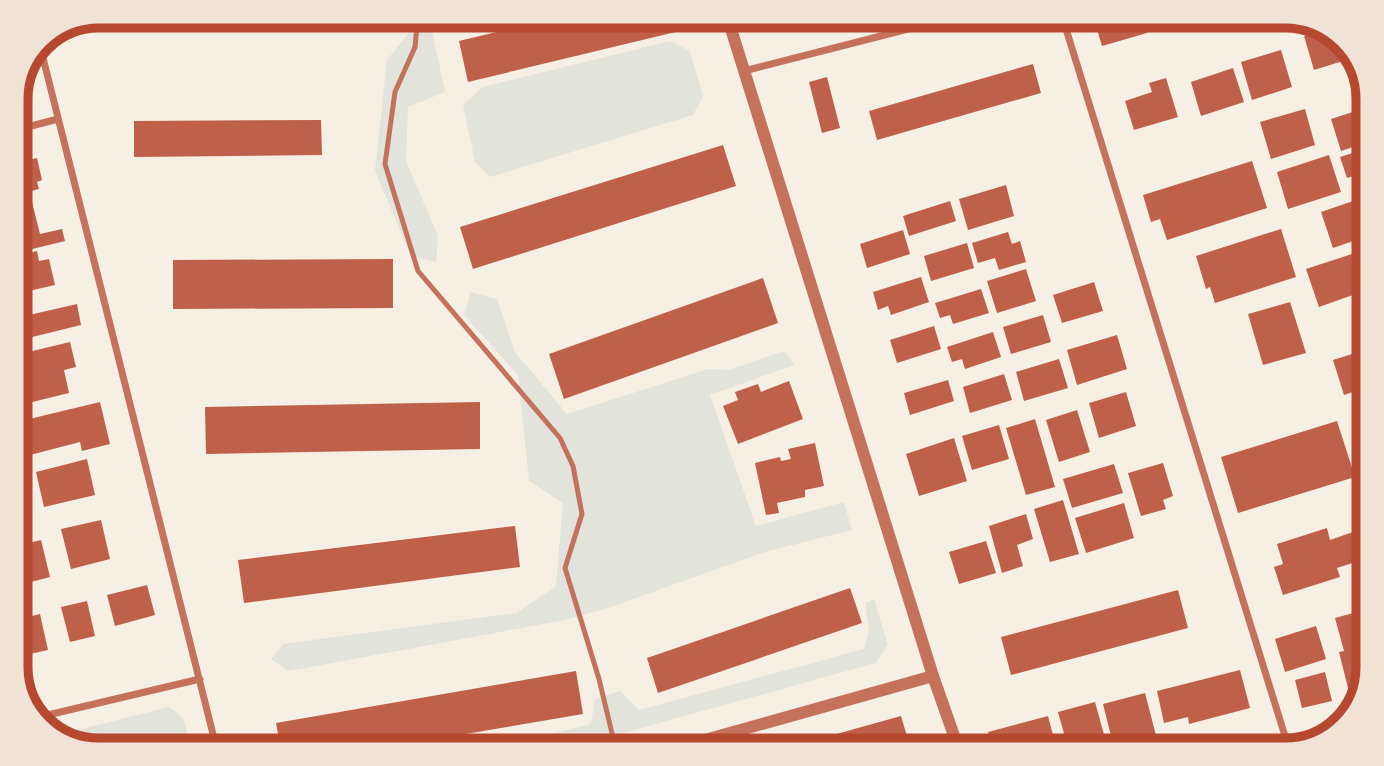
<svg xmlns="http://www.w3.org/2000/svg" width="1384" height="766" font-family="Rubik,sans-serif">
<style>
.green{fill:#e2e4dc}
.building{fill:#bf614a}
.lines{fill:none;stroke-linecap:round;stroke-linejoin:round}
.service{stroke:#c5725c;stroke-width:5}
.minor{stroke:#c5725c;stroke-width:7}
.tertiary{stroke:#c5725c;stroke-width:12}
.rim{fill:none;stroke:#b5482f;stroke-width:9}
</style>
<rect width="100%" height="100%" fill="#f6efe4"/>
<path class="green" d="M432 30 445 92 408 107 406 161 438 236 436 262 411 256 375 171 387 60 410 31Z
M670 41 690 51 703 96 693 115 490 177 475 162 463 105 483 87Z
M471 292 497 299 515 352 567 414 708 369 729 370 784 351 794 365 710 395 756 526 844 502 852 530 765 552 608 608 565 620 289 671 271 659 283 644 516 613 556 586 563 503 529 481 518 375 464 315Z
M874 599 888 645 876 663 562 750H487L591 724 595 699 620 691 639 710 864 649 869 629 865 603Z
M169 707 183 718 192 750H99L58 739 54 736Z"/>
<path class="building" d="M100 16H310V18L100 24Z
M563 16H680L684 30 468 82 459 41Z
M1097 16H1142L1147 33 1102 46 1095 23 1099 22Z
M1170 16H1204L1173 26Z
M1328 29 1354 53 1356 57 1314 70 1304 36Z
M1281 50 1292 87 1252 100 1241 62Z
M1033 64 1041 93 877 140 869 111Z
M1233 68 1244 102 1201 116 1191 82Z
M827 77 840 128 822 133 809 82Z
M1166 78 1178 117 1134 130 1125 101 1152 92 1149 83Z
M1368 107V142L1341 151 1331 119Z
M1305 109 1315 145 1271 159 1260 122Z
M321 120 322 155 134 157V121Z
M723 145 736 186 473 269 460 227Z
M1362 150 1368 172 1347 178 1340 157Z
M1329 155 1341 192 1288 209 1277 172Z
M37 158 42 180 37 182 39 189 16 195V163Z
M1252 161 1267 208 1167 240 1160 219 1151 222 1143 195Z
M1006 185 1014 216 968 230 959 199Z
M24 197 26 203 32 202 40 234 62 229 65 241 16 253V199Z
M1356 200 1358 209 1368 206V236L1333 248 1321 212Z
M950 201 956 221 909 236 903 216Z
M1281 229 1296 277 1215 303 1210 287 1206 289 1196 256Z
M903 230 910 254 867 268 860 244Z
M1008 232 1012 244 1020 241 1026 262 999 270 995 258 978 263 972 243Z
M967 243 974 268 931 281 924 256Z
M37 251 39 261 49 259 55 285 16 294V256Z
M1352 254 1364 291 1319 307 1306 269Z
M393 259V308L173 309V260Z
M1026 269 1036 301 997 313 987 281Z
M921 277 929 302 891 315 888 306 878 310 873 292Z
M763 278 778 323 564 399 549 354Z
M1094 282 1103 311 1062 323 1053 295Z
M981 289 989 313 953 324 950 315 940 318 935 303Z
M1290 302 1306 353 1263 365 1248 314Z
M77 304 81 325 16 341V318Z
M1043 315 1051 342 1011 354 1003 327Z
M934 326 941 349 897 363 890 340Z
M993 332 1001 357 965 369 962 359 952 362 947 347Z
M1117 335 1127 369 1077 385 1067 350Z
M70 342 76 367 64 370 69 393 16 406V355Z
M1368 349V384L1361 386 1362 389 1344 395 1333 360Z
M1059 359 1068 388 1024 401 1016 372Z
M1004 374 1012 400 970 413 963 387Z
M948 380 954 401 910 415 904 393Z
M789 381 803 419 738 444 723 406 738 400 735 392 758 384 761 392Z
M1126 392 1136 426 1099 438 1089 403Z
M100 402 110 444 82 451 80 442 30 455 21 421Z
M480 402V449L206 454 205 407Z
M1077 410 1090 452 1059 462 1046 420Z
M1035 419 1055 487 1026 495 1006 428Z
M1337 421 1355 477 1238 513 1221 457Z
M1368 423V459L1364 461 1354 428Z
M999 425 1009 459 972 470 962 436Z
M954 438 967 481 919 496 906 454Z
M815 443 824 486 805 490V497L777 503 779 513 766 515 755 463 780 457 781 461 791 459 788 449Z
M87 459 95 495 44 507 36 472Z
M1163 463 1173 496 1163 500 1166 509 1141 516 1128 473Z
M1114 464 1123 493 1072 508 1063 479Z
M1063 500 1079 554 1050 562 1034 509Z
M1124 503 1134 538 1086 553 1075 518Z
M1026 514 1033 539 1017 545 1023 566 1002 573 989 526Z
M101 520 110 559 71 569 61 529Z
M515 526 520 567 244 603 238 560Z
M1327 528 1330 540 1356 531 1365 559 1337 568 1340 577 1283 595 1274 567 1283 564 1277 544Z
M41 540 50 577 16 586V546Z
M986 541 996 573 959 584 949 552Z
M147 585 155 615 115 626 107 595Z
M850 588 862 623 658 693 647 658Z
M1178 590 1188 628 1011 675 1001 637Z
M87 601 95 636 70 642 61 607Z
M1368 609V667L1360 698 1351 700 1339 652 1344 651 1335 618Z
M40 614 48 650 21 656 16 637V620Z
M1316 626 1326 659 1285 672 1275 639Z
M1240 670 1250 708 1189 724 1188 717 1164 723 1157 691Z
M576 671 583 714 371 750H281L276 723Z
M1325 672 1332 701 1302 708 1295 680Z
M1145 693 1159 747 1143 750 1140 739 1130 741 1128 735 1112 740 1103 704Z
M1095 702 1105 738 1068 748 1058 712Z
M901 716 911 750H826L822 738Z
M1048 716 1057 750H993L988 732Z"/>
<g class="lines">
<path class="service" d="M418 16 415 47 395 92 385 164 418 271 560 438 573 466 582 514 565 568 599 679 616 750"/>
<path class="minor" d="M1062 16 1289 749
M39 42 217 750
M744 71 959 16
M16 130 58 119
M35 718 200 679"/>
<path class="tertiary" d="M727 16 933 676 959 750
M669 750 933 676"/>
</g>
<path d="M0 0H1384V766H0ZM99 28H1285A71 71 0 0 1 1356 99V667A71 71 0 0 1 1285 738H99A71 71 0 0 1 28 667V99A71 71 0 0 1 99 28Z" fill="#f1e2d6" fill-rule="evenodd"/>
<path class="rim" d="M99 28H1285A71 71 0 0 1 1356 99V667A71 71 0 0 1 1285 738H99A71 71 0 0 1 28 667V99A71 71 0 0 1 99 28Z"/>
</svg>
